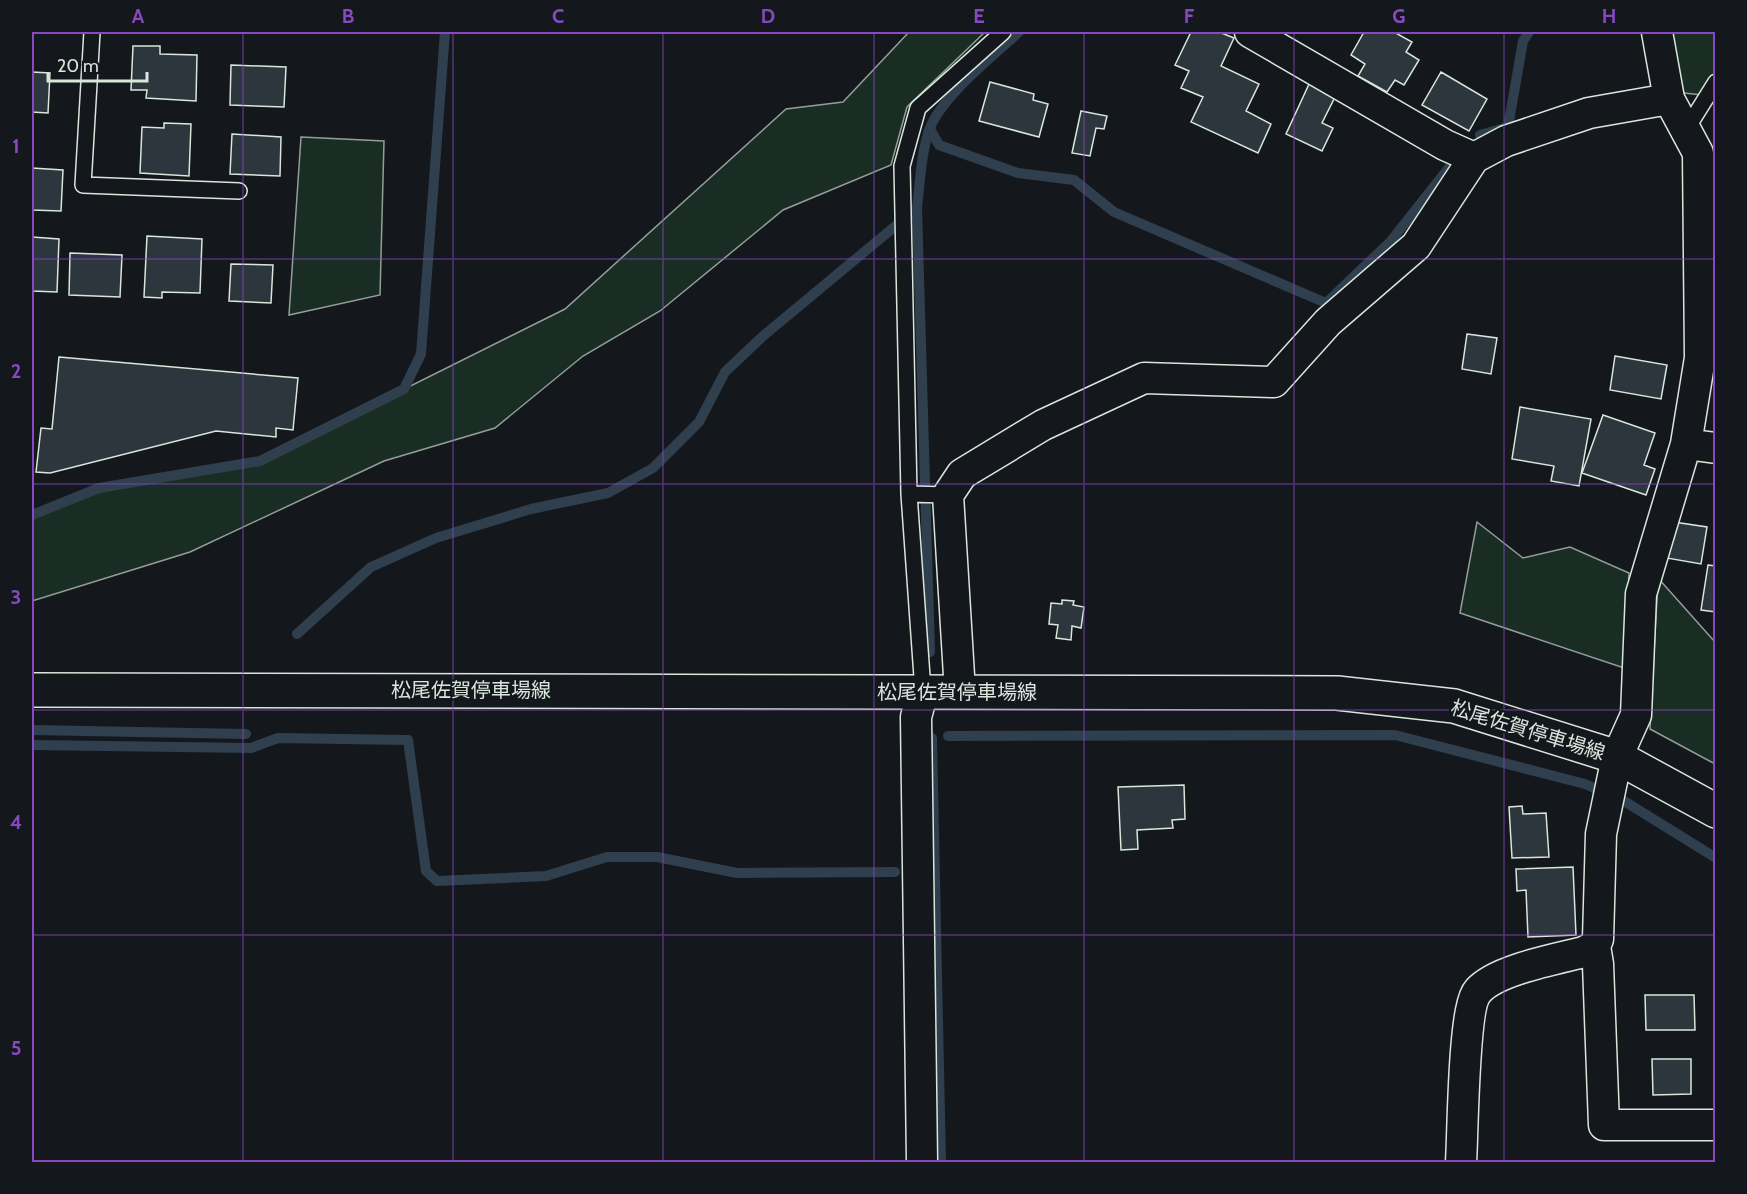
<svg xmlns="http://www.w3.org/2000/svg" width="1747" height="1194" font-family="Cabin,'Noto Sans JP',sans-serif">
<style>
.green{fill:#1a2d24;stroke:#939e99;stroke-width:1.5}
.lines{fill:none;stroke-linecap:round;stroke-linejoin:round}
.stream{stroke:#2f3f4d;stroke-width:10}
.building{fill:#2c363c;stroke:#d8e6dc;stroke-width:1.5}
.lane-casing{stroke:#d8e6dc;stroke-width:18}
.street-casing{stroke:#d8e6dc;stroke-width:33}
.secondary-casing{stroke:#d8e6dc;stroke-width:36}
.lane{stroke:#14181c;stroke-width:15}
.street{stroke:#14181c;stroke-width:30}
.secondary{stroke:#14181c;stroke-width:33}
.grid{fill:none;stroke:#8948c3;stroke-width:1.5;stroke-opacity:0.55}
.labels{text-anchor:middle;stroke-width:4.5;stroke-linejoin:round;paint-order:stroke}
.street-label{font-size:20px;fill:#d8e6dc;stroke:#14181c}
.neatline{fill:none;stroke:#8948c3;stroke-width:2}
.grid-label{font-size:20px;text-anchor:middle;font-weight:bold;fill:#8948c3}
</style>
<rect width="100%" height="100%" fill="#14181c"/>
<path class="green" d="M909 32H985L907 107 891 165 783 210 660 311 583 356 495 428 384 461 190 552 32 601V515L99 488 260 461 565 309 786 109 843 102Z
M1672 32H1715V72L1702 95 1684 93 1670 47Z
M301 137 384 141 380 295 289 315Z
M1477 522 1523 558 1570 547 1629 573 1627 669 1460 613Z
M1658 578 1715 642V764L1650 729Z"/>
<g class="lines">
<path class="stream" d="M930 129 939 145 1018 173 1074 180 1114 212 1326 303 1390 242 1451 165
M1480 135 1508 127 1523 41 1529 32
M32 515 99 488 260 461 404 389 421 354 445 32
M297 634 371 567 436 538 531 509 608 493 653 468 699 422 725 372 762 337 917 208
M930 652 917 208C920 182 921 155 929 130 942 96 992 57 1019 32
M32 730 246 734
M948 736 1395 735 1585 784 1624 801 1716 858
M932 738 941 1162
M32 745 251 748 278 738 408 740 426 871 437 881 546 876 607 857H657L737 873 895 872"/>
</g>
<path class="building" d="M1191 32H1219L1234 38 1221 66 1259 84 1246 111 1271 124 1258 153 1191 122 1203 97 1181 88 1189 71 1175 65Z
M1364 32H1394L1412 42 1406 52 1419 60 1404 85 1395 80 1387 92 1358 76 1365 64 1351 55Z
M133 46H160V54L197 55 196 101 146 98 147 90H131Z
M231 65 286 67 284 107 230 105Z
M32 72 50 73 48 113 32 112Z
M1441 72 1487 99 1469 131 1422 105Z
M990 82 1034 94 1033 100 1048 104 1039 137 979 121Z
M1310 82 1336 95 1322 123 1333 128 1322 151 1286 134Z
M1081 111 1107 116 1104 129 1096 128 1090 156 1072 153Z
M164 123 191 124 189 176 140 173 142 127 164 128Z
M232 134 281 137 280 176 230 174Z
M32 168 63 170 61 211 32 210Z
M147 236 202 239 200 293 162 292V298L144 297Z
M32 237 59 239 57 292 32 291Z
M70 253 122 255 120 297 69 295Z
M231 264 273 265 271 303 229 301Z
M1467 334 1497 338 1491 374 1462 369Z
M1615 356 1667 365 1661 399 1610 390Z
M59 357 298 378 293 430 276 428V437L216 431 50 473 36 472 41 428 52 429Z
M1520 407 1591 419 1579 486 1551 481 1554 466 1512 459Z
M1603 415 1655 433 1644 465 1655 469 1646 495 1582 473Z
M1667 521 1707 527 1701 564 1661 557Z
M1708 565 1716 566V612L1701 610Z
M1062 600 1074 601 1073 605 1084 607 1081 628 1072 626 1071 640 1056 638 1058 625 1049 624 1051 603 1062 604Z
M1184 785 1185 819 1172 820 1173 828 1137 830 1138 849 1121 850 1118 787Z
M1522 806 1523 814 1546 813 1549 857 1512 858 1509 807Z
M1573 867 1576 935 1528 937 1526 890 1517 891 1516 869Z
M1645 995H1694L1695 1030H1646Z
M1652 1059H1691V1094L1653 1095Z"/>
<g class="lines">
<defs>
<path id="lane" d="M92 32 83 185 239 191
M1686 130 1716 82
M909 494 948 495
M923 691 909 494 902 166 918 108 1003 32"/>
<path id="street" d="M1250 32 1445 145 1474 158
M1686 444 1716 448
M960 692 948 495 962 474 1043 425 1144 378 1274 382 1328 322 1416 246 1474 158 1506 141 1589 113 1669 99
M1595 946 1598 964 1604 1125H1716
M922 1162 916 717 923 691
M1461 1162C1463 1134 1463 1007 1478 991 1496 970 1556 959 1584 952L1595 946 1598 939 1601 834 1617 757 1636 715 1641 594 1686 444 1700 358 1698 153 1669 99 1657 32"/>
<path id="secondary" d="M32 690 1337 693 1454 706 1617 757 1716 811"/>
</defs>
<use href="#lane" class="lane-casing"/>
<use href="#street" class="street-casing"/>
<use href="#secondary" class="secondary-casing"/>
<use href="#lane" class="lane"/>
<use href="#street" class="street"/>
<use href="#secondary" class="secondary"/>
</g>
<path class="grid" d="M243 32V1162M453 32V1162M663 32V1162M874 32V1162M1084 32V1162M1294 32V1162M1504 32V1162M32 259H1716M32 484H1716M32 710H1716M32 935H1716"/>
<g class="labels">
<g class="street-label">
<text x="471" y="697">松尾佐賀停車場線</text>
<text x="957" y="699">松尾佐賀停車場線</text>
<text transform="translate(1528 730) rotate(17)" y="7">松尾佐賀停車場線</text>
</g>
</g>
<rect width="1747" height="1194" fill="none" stroke="#14181c" stroke-width="66"/>
<path d="M48 72v9h99v-9" fill="none" stroke="#d8e6dc" stroke-width="3"/>
<text x="57" y="72" font-size="18" fill="#d8e6dc" stroke="#14181c" stroke-width="4.5" paint-order="stroke">20 m</text>
<rect x="33" y="33" width="1681" height="1128" class="neatline"/>
<g class="grid-label">
<text x="138" y="23">A</text>
<text x="348" y="23">B</text>
<text x="558" y="23">C</text>
<text x="768" y="23">D</text>
<text x="979" y="23">E</text>
<text x="1189" y="23">F</text>
<text x="1399" y="23">G</text>
<text x="1609" y="23">H</text>
<text x="16" y="153">1</text>
<text x="16" y="378">2</text>
<text x="16" y="604">3</text>
<text x="16" y="829">4</text>
<text x="16" y="1055">5</text>
</g>
</svg>
